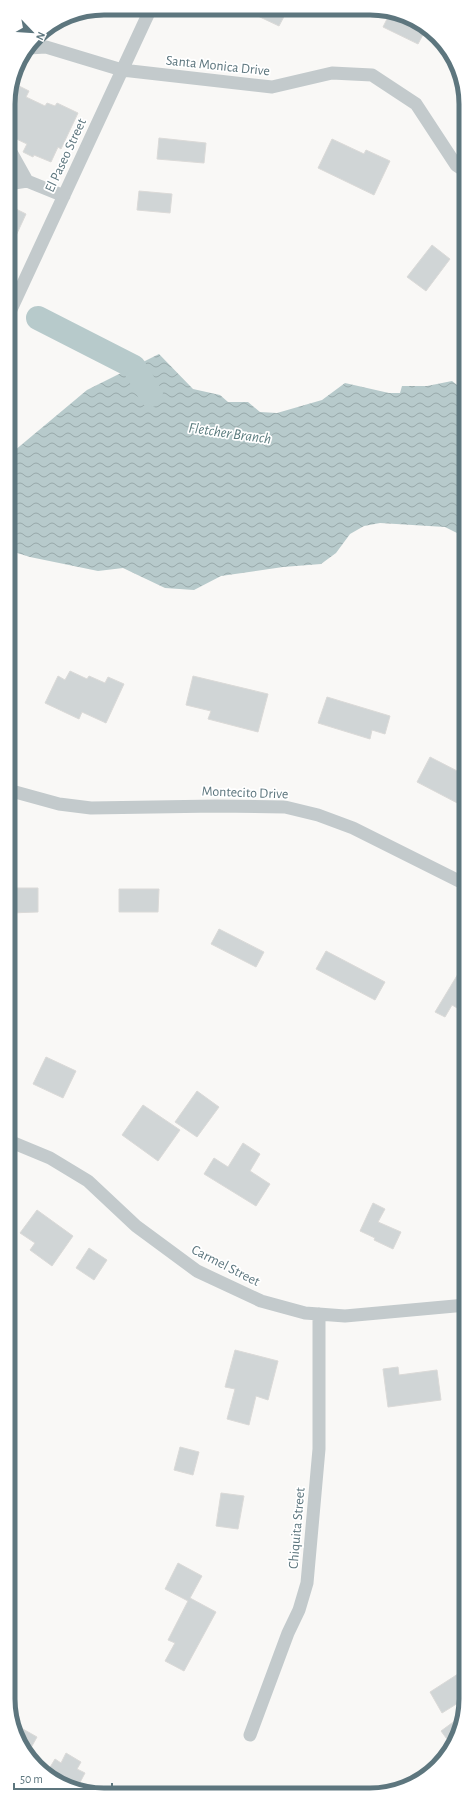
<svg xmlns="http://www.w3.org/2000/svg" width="474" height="1803" font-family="'Alegreya Sans',sans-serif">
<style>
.water{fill:url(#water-waves)}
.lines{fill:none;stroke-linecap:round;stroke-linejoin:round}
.river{stroke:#b7cacb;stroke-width:24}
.building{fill:#d0d5d6;stroke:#dbdad8}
.minor{stroke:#c3cacc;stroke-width:13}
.labels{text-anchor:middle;stroke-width:3.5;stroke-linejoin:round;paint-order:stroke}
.street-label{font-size:14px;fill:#5d767e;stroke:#fff}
.water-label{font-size:15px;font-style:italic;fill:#5b7c7e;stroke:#fff}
.rim{fill:none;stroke:#5d767e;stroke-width:5}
</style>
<defs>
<pattern id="water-waves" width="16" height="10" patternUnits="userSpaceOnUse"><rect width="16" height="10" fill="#b7cacb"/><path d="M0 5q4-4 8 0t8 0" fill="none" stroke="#98a9aa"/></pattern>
</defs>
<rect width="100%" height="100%" fill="#f9f8f6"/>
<path class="water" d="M159 354 193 389 220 395 228 402H248L260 412 277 413 322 400 345 383 389 393H400L402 386H427L452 381 461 388 465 394V537L445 527 380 523 364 526 350 534 336 553 321 564 283 567 221 576 194 590 165 588 123 568 98 571 30 557 8 550V456L87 390Z"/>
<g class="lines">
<path class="river" d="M38 318 134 367 151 395"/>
</g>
<path class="building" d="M243 9H288L279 26Z
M391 11 426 29 418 44 383 27Z
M15 84 29 91 26 97 45 106 47 103 55 106 57 103 78 113 61 149 58 147 51 162 34 155 33 157 23 152 27 144 8 135V98Z
M159 138 206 143 204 163 157 159Z
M332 139 364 154 366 150 390 161 374 195 318 168Z
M139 191 172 194 170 213 137 210Z
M12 207 26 214 8 253V214Z
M432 245 450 259 426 291 407 277Z
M70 671 87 679 89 676 105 683 108 677 124 684 106 723 82 712 79 719 45 703 58 676 65 680Z
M193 676 268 694 258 732 208 719 211 711 186 705Z
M327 697 390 716 385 734 372 730 370 739 318 723Z
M430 757 465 775V807L417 782Z
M9 888H38V912L9 913Z
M119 889H159L158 912H119Z
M219 929 264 952 256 967 211 944Z
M326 951 385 982 375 1000 316 969Z
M458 974 466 979V1013L452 1005 445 1017 435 1012Z
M46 1057 76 1071 63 1098 33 1084Z
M197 1091 219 1107 197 1137 175 1122Z
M143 1105 180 1130 158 1161 122 1135Z
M243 1143 260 1154 250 1171 270 1184 256 1206 204 1174 214 1158 228 1167Z
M373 1203 385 1209 378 1222 401 1232 393 1249 374 1240 375 1238 360 1231Z
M37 1210 73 1236 52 1266 30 1250 35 1243 20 1233Z
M89 1248 107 1260 94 1280 76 1268Z
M235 1350 278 1361 268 1400 256 1396 249 1425 227 1419 235 1389 225 1387Z
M398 1367 399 1375 437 1370 441 1400 388 1407 383 1369Z
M180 1447 199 1452 193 1475 174 1470Z
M221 1493 244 1496 238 1529 216 1526Z
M178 1563 202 1576 190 1598 216 1612 184 1671 165 1661 175 1643 168 1640 188 1601 165 1589Z
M458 1674 466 1686V1698L442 1713 430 1692Z
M456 1720 461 1726 459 1736 452 1746 441 1731Z
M14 1724 37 1737 28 1753Z
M66 1753 81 1762 77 1769 85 1773 76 1790 56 1782 46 1774 55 1759 61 1763Z"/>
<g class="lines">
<path class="minor" d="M28 48 46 47 122 70 272 87 332 73 372 75 416 104 456 165 465 171
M8 152 12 154 27 181
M8 184 27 181 64 196
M8 316 151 8
M8 790 59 804 91 808 216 806 285 807 318 815 353 828 465 884
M9 1141 50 1158 88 1181 136 1226 197 1271 261 1301 305 1313 345 1316 466 1305
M250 1735 288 1633 299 1610 307 1583 319 1449V1314"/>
</g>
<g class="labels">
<g class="street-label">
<text transform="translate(218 65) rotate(6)" y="5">Santa Monica Drive</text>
<text transform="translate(65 155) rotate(-65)" y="5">El Paseo Street</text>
<text transform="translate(245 792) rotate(2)" y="5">Montecito Drive</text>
<text transform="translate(226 1265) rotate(27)" y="5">Carmel Street</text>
<text transform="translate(296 1528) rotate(-85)" y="5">Chiquita Street</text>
</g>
<g class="water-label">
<text transform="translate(230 433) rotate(8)" y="5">Fletcher Branch</text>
</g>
</g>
<path d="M0 0H474V1803H0ZM104 15H370A89 89 0 0 1 459 104V1699A89 89 0 0 1 370 1788H104A89 89 0 0 1 15 1699V104A89 89 0 0 1 104 15Z" fill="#fff" fill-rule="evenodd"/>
<path class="rim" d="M104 15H370A89 89 0 0 1 459 104V1699A89 89 0 0 1 370 1788H104A89 89 0 0 1 15 1699V104A89 89 0 0 1 104 15Z"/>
<g transform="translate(32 32) rotate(115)" stroke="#ffffff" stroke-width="3" paint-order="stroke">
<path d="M0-3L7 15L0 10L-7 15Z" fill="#5d767e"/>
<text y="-6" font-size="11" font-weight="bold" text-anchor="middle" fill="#5d767e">N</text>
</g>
<path d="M14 1783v6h98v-6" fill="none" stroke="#5d767e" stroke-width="2"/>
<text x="20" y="1783" font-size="12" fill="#5d767e" stroke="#ffffff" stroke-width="3" paint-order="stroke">50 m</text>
</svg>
